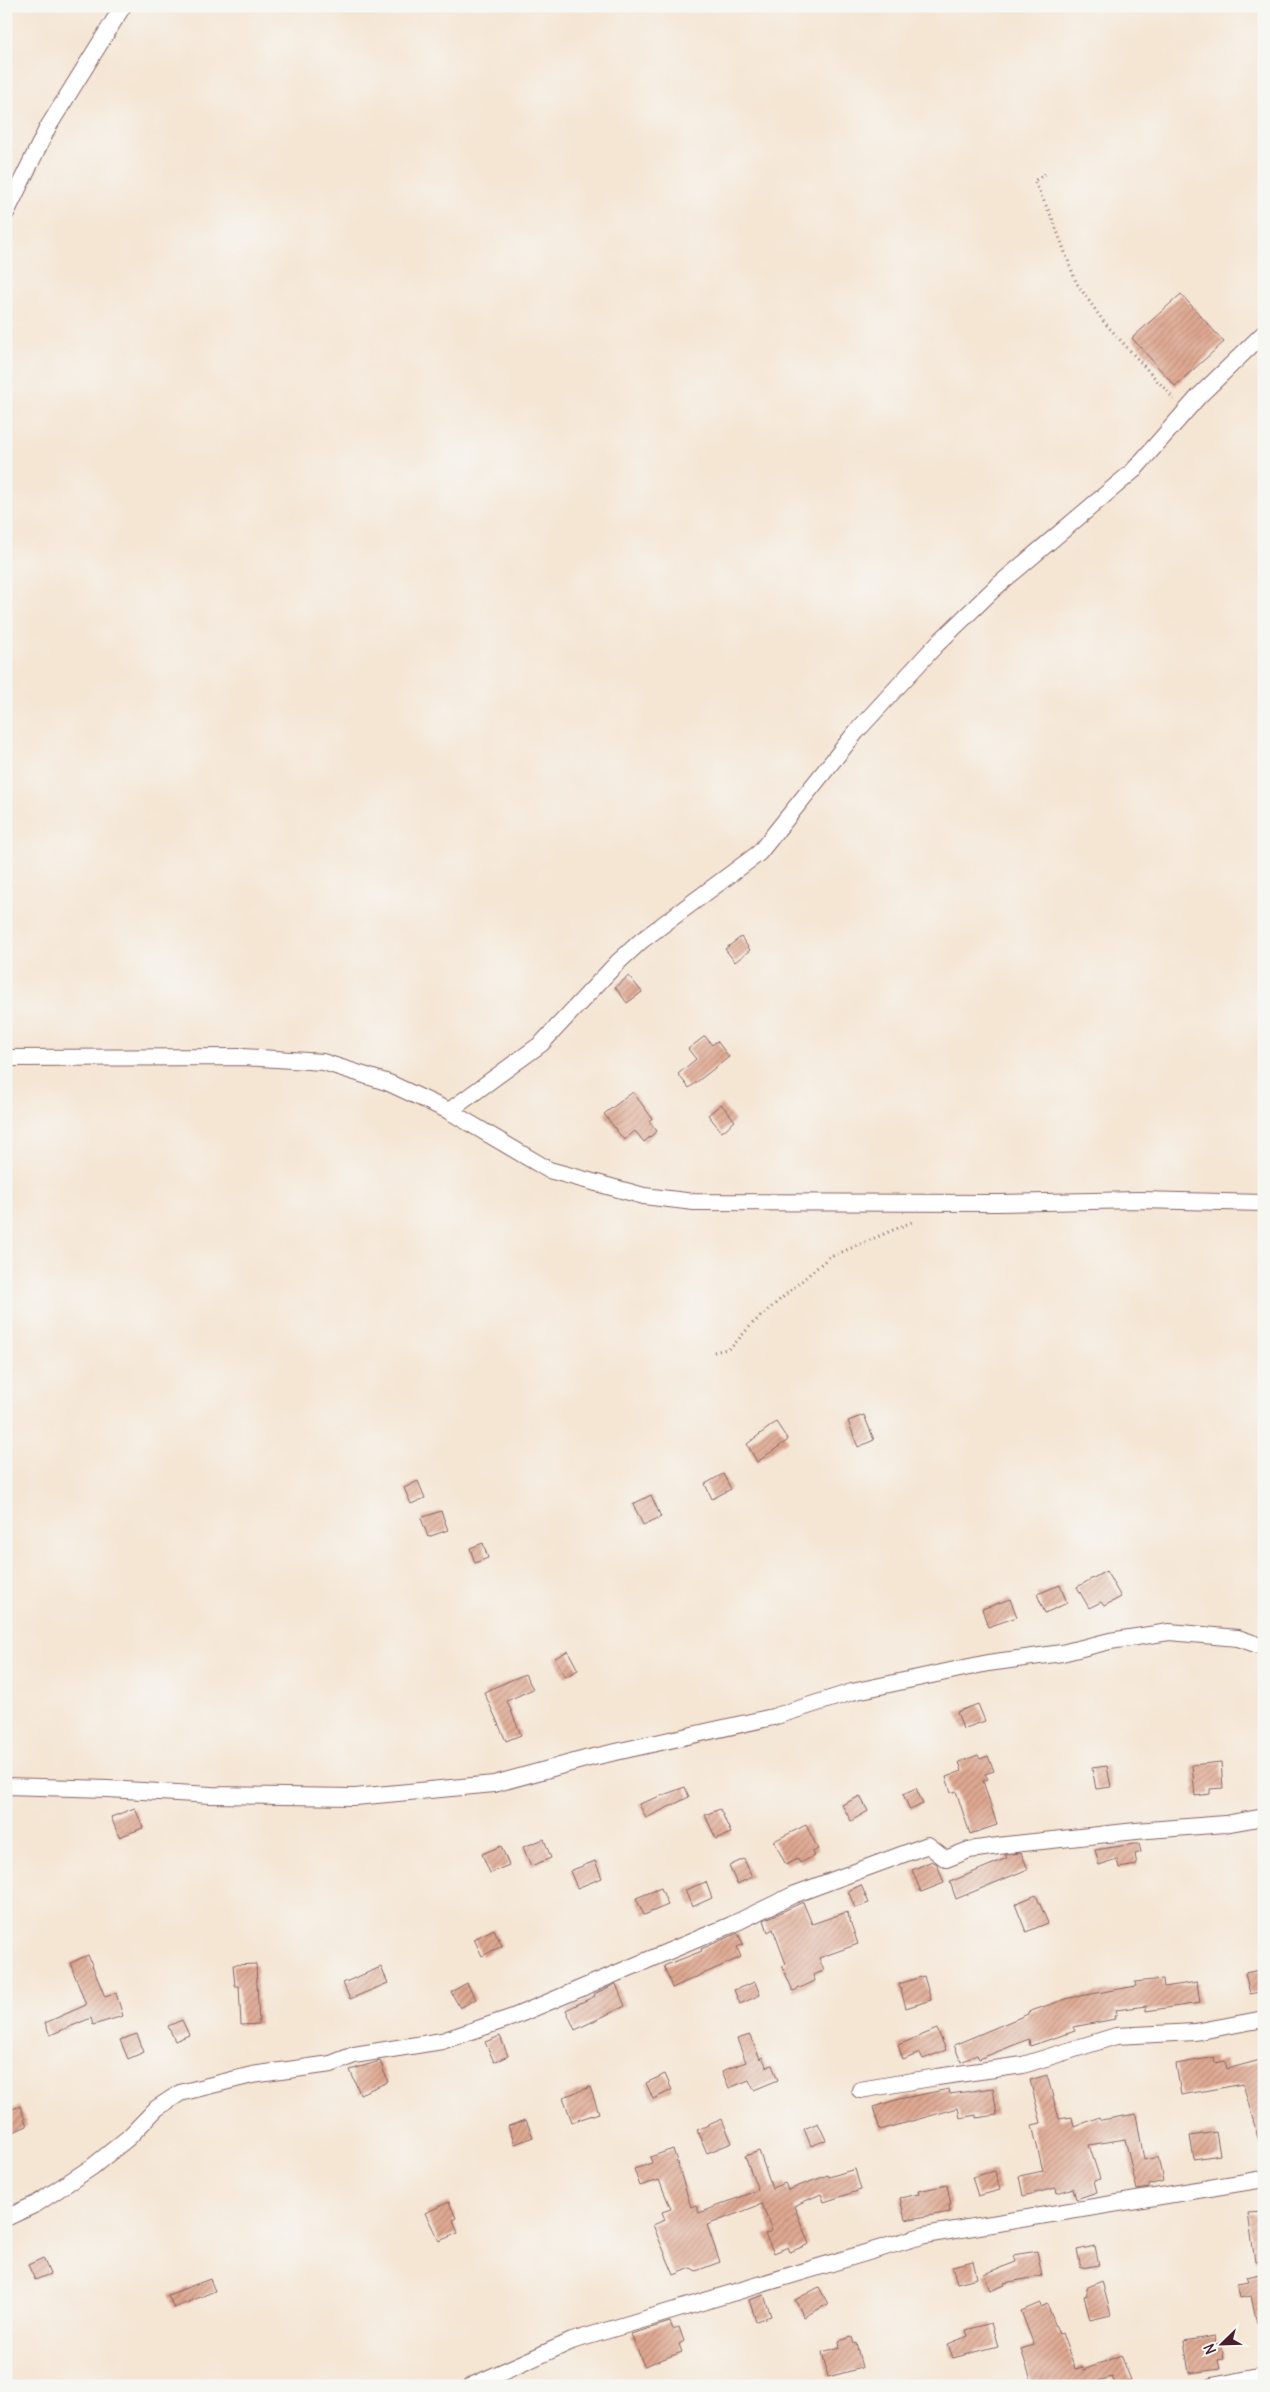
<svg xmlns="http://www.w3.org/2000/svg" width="1270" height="2392" font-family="Delius,sans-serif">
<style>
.building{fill:url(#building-hatch)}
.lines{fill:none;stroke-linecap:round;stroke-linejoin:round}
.minor-casing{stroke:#866466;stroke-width:18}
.path{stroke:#866466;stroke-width:3;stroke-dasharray:1 4;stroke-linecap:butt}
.minor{stroke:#fff;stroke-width:16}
</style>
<defs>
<pattern id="building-hatch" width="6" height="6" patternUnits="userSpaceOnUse" patternTransform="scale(1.25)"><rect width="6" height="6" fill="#dfa992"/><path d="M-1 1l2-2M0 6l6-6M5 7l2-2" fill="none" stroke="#b78977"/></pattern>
</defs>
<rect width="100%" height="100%" fill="#f6f6f2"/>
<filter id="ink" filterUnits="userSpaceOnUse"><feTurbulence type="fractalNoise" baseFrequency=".02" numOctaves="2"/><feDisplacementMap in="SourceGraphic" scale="10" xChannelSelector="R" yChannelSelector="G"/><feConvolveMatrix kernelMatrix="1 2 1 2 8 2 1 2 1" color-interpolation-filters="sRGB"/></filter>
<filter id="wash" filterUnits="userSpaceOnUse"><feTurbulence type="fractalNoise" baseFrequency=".0096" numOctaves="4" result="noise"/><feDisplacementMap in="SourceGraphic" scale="20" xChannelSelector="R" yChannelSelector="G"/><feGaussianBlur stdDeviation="1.12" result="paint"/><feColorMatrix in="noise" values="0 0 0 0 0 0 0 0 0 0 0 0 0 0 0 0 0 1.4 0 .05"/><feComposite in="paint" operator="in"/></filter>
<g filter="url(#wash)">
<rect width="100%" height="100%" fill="#f5e5d3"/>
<g id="blocks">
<path class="building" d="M1181 294 1224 342 1175 386 1132 338Z
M741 937 750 950 735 962 725 949Z
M629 976 642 992 627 1003 615 987Z
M705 1036 712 1045 717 1041 729 1057 689 1088 678 1074 696 1059 688 1049Z
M633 1092 652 1118 649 1121 657 1131 644 1142 635 1131 624 1140 604 1114Z
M721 1104 735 1121 722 1132 708 1115Z
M864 1415 874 1440 858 1447 848 1421Z
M776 1422 788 1440 757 1462 747 1444Z
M723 1474 731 1489 712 1499 705 1484Z
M418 1481 425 1498 411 1504 404 1488Z
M651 1495 661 1517 643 1525 633 1504Z
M441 1511 448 1530 428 1537 421 1518Z
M483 1543 488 1558 475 1563 470 1548Z
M1106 1571 1121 1597 1104 1606 1101 1602 1089 1608 1077 1587Z
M1060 1585 1067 1603 1045 1613 1037 1594Z
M1010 1599 1017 1617 988 1627 982 1609Z
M568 1651 578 1670 565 1677 555 1658Z
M525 1674 533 1689 507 1701 521 1735 506 1741 484 1692Z
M978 1704 985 1721 963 1729 957 1712Z
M978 1755 980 1759 988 1756 994 1771 985 1774 988 1779 983 1781 997 1825 970 1834 956 1791 951 1793 946 1777 962 1771 959 1762Z
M1221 1762 1223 1788 1210 1789V1794L1195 1796 1192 1765Z
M1107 1766 1111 1787 1096 1789 1092 1768Z
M685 1787 689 1797 646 1818 639 1804Z
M916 1788 923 1804 910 1810 903 1794Z
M860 1796 868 1811 851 1821 842 1805Z
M135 1808 143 1828 119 1837 111 1817Z
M720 1809 731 1833 716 1839 705 1815Z
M806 1825 818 1849 812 1852 814 1856 800 1863 798 1859 786 1865 774 1841Z
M544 1839 551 1858 531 1866 523 1847Z
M1134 1844H1139L1141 1852 1135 1854 1137 1865 1119 1868 1117 1859 1099 1865 1095 1850Z
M501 1846 509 1865 490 1873 482 1854Z
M1021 1853 1028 1869 956 1899 950 1882 1007 1858 1005 1855Z
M744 1859 752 1877 737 1884 729 1866Z
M595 1861 602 1878 577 1888 570 1871Z
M932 1861 937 1864 944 1883 921 1892 912 1870Z
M706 1882 712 1898 692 1907 685 1890Z
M861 1885 869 1903 855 1908 848 1891Z
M661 1888 668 1905 644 1915 636 1898Z
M1036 1895 1048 1923 1026 1932 1015 1904Z
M803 1902 812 1924 847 1912 858 1944 819 1958 824 1971 813 1975 815 1981 793 1991 782 1966 786 1964 773 1929 768 1932 764 1920Z
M494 1929 502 1946 482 1956 474 1939Z
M738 1933 743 1944 737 1947 741 1957 672 1988 664 1966 702 1951 701 1949Z
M88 1955 105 1997 116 1993 123 2016 93 2025 91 2018 50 2035 45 2023 86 2005 70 1963Z
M256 1964 259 2024 241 2025 239 1986H235L233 1965Z
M381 1967 388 1983 350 1999 343 1983Z
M1264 1969V1991L1250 1994 1245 1973Z
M924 1976 931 2000 906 2008 899 1984Z
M1163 1979 1164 1987 1197 1982 1200 2003 1146 2011V2006L1116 2010 1117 2016H1114L1115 2019 1073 2027 1075 2031 1030 2046 1029 2039 979 2059 977 2055 961 2062 954 2045 1028 2014V2012L1069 1998 1136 1986 1135 1982Z
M755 1982 760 1995 740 2004 734 1990Z
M467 1983 476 1999 460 2008 451 1992Z
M616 1984 625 2006 575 2030 566 2010 595 1996 594 1994Z
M182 2020 189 2035 175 2041 168 2026Z
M937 2029 946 2050 923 2059 920 2053 903 2060 898 2045Z
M137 2034 144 2052 128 2059 120 2040Z
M750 2035 760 2059 762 2057 767 2067 772 2065 778 2080 754 2090 749 2080 729 2088 722 2071 746 2062 737 2039Z
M500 2036 508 2056 494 2062 485 2042Z
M1214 2057 1215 2063 1225 2061 1227 2069 1264 2059V2140L1259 2141 1243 2084 1181 2095 1176 2064Z
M380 2061 388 2082 360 2094 350 2070Z
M665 2074 672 2090 653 2099 646 2083Z
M1047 2075 1059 2119 1072 2117 1074 2127 1099 2117 1101 2120 1136 2114 1144 2160 1158 2157 1163 2181 1149 2185V2188L1137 2190 1125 2139 1089 2145 1100 2179 1094 2181 1097 2192 1076 2199 1073 2188 1057 2193 1056 2188 1023 2196 1019 2176 1043 2171 1032 2125 1041 2123 1030 2080Z
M590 2087 599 2113 572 2122 563 2097Z
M993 2088 997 2115 976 2118V2115L960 2118 958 2108 880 2130 873 2107 899 2099 949 2089 950 2094Z
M20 2106 27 2126 6 2135V2112Z
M722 2119 732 2143 707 2153 697 2130Z
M526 2120 533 2137 515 2144 508 2126Z
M818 2123 826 2140 811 2146 804 2129Z
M1216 2132 1220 2155 1194 2159 1190 2136Z
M673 2149 691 2207 696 2205 699 2213 758 2190 745 2156 759 2151 772 2188 785 2183 788 2190 828 2175 829 2177 855 2169 861 2190 824 2202 821 2194 794 2206 809 2244 790 2252 788 2247 774 2253 765 2234 772 2231 762 2204 707 2225 720 2262 696 2271 691 2268 674 2275 653 2225 665 2220 662 2212 671 2209 659 2180 640 2186 634 2169 652 2163 650 2157Z
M995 2171 1000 2190 978 2196 972 2177Z
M947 2185 951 2205H949L950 2212 905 2220 900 2198 919 2194 918 2191Z
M449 2202 456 2218 453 2220 458 2233 439 2241 425 2213Z
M1264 2212V2261L1255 2262 1248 2213Z
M1095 2246 1099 2265 1081 2268 1077 2250Z
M1037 2251 1042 2276 1004 2283 1005 2285 990 2291 984 2274 1016 2262 1014 2255Z
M43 2258 50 2274 35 2280 28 2265Z
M973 2261 977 2278 957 2283 952 2266Z
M1264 2273V2322L1257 2323 1251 2296 1240 2298 1237 2284 1249 2282 1247 2277Z
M210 2279 215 2291 174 2308 168 2295Z
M1102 2281 1111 2315 1090 2320 1084 2296 1087 2295 1086 2288Z
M819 2287 828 2304 804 2317 795 2300Z
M764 2295 771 2316 756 2321 749 2300Z
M1040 2303 1041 2307 1047 2304 1059 2334 1062 2333 1075 2369 1083 2367 1084 2370 1121 2355 1131 2380 1116 2386 1112 2377 1088 2384 1089 2386H1033L1021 2349 1034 2345 1021 2311Z
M670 2322 673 2329 679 2327 684 2341 679 2344 682 2352 644 2366 631 2334Z
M991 2323 998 2346 953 2358 948 2344 968 2336 966 2330Z
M1215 2336 1216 2344 1221 2343 1224 2359 1218 2360 1220 2369 1189 2373 1184 2341Z
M852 2337 854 2344 856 2343 862 2368 828 2377 822 2352 840 2347 839 2341Z"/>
</g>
</g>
<g filter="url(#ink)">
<use href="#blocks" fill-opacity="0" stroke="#866466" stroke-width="1"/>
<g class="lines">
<defs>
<path id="minor" d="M6 213 48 127 123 6
M6 1058 243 1057 323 1062 389 1083 449 1111 549 1170 644 1196 694 1202 999 1203 1139 1200 1264 1203
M449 1111 541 1044 617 963 641 941 759 853 856 732 936 645 996 587 1133 471 1199 396 1264 333
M6 1786 108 1789 211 1795 355 1797 494 1784 589 1758 773 1717 852 1692 988 1663 1062 1653 1110 1641 1169 1632 1238 1638 1264 1647
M860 2090 937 2077 1023 2065 1116 2036 1195 2032 1264 2019
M6 2218 36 2204 92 2167 128 2138 157 2108 180 2093 252 2075 331 2064 354 2055 442 2041 513 2017 731 1925 793 1895 928 1845 946 1859 969 1850 1006 1845 1136 1831 1225 1824 1264 1817
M471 2386 572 2341 925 2235 1264 2179
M1212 2386 1264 2376"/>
</defs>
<use href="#minor" class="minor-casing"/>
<path class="path" d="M1045 174 1034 181 1053 220 1076 282 1103 321 1174 399
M714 1352 731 1348 752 1324 828 1258 914 1221"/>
<use href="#minor" class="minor"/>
</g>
</g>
<rect width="1270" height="2392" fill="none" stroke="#f6f6f2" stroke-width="25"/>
<g transform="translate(1222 2344) rotate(247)" stroke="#f6f6f2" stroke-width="4" paint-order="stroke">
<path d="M0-4L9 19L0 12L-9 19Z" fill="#4a1f2b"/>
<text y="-8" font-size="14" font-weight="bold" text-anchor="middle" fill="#4a1f2b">N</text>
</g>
</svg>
